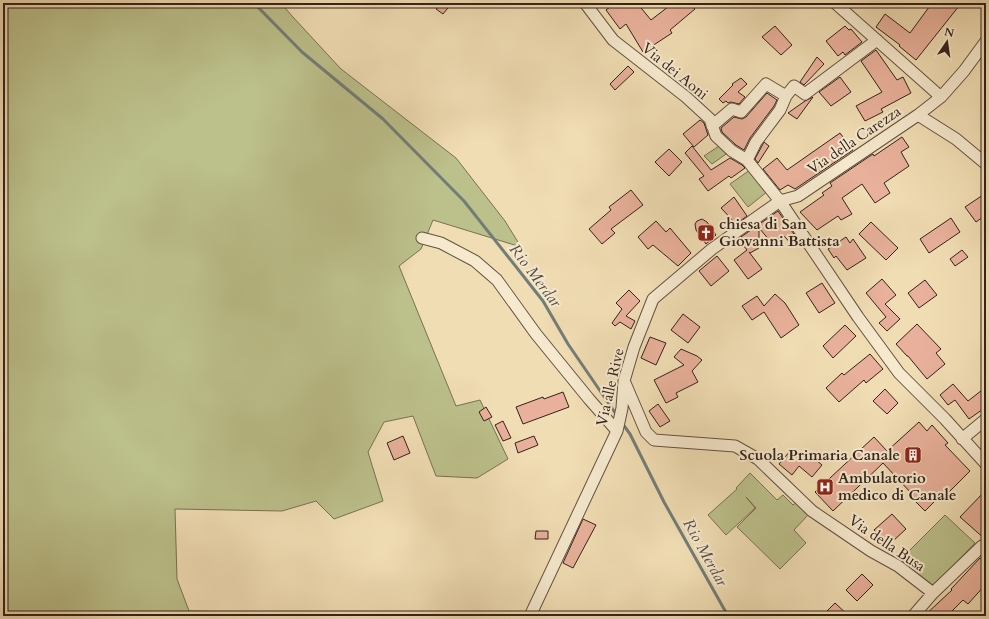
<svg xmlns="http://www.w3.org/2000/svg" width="989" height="619" font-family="Cardo,serif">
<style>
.green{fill:#bcc08b;stroke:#787153}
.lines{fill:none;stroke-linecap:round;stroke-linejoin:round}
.stream{stroke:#737d77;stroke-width:3}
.building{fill:#e9b19b;stroke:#34221b}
.street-casing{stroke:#635141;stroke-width:13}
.street{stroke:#f6e9ce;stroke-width:11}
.labels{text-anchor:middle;stroke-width:4;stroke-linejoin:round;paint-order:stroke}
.street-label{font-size:15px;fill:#34221b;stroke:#f6e9ce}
.poi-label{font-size:15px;font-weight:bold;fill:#34221b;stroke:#f6e9ce;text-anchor:start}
.water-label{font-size:16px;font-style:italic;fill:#545049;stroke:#f6e9ce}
</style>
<rect width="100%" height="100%" fill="#f1ddb4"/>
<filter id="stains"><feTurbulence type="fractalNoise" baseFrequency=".005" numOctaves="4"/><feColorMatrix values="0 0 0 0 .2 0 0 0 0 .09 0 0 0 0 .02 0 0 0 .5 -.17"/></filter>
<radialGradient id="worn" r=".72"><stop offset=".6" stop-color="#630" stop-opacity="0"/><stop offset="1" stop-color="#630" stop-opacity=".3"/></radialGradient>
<path class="green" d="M3 3H281L292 16 341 69 456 158 505 221 521 247 433 220 421 249 399 266 456 406 480 400 508 459 477 478 436 476 413 416 384 422 368 452 383 501 334 519 316 501 282 511 175 509 177 579 189 611 244 612 257 616H3Z
M722 144 729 152 712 164 704 156Z
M750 170 768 191 748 207 730 184Z
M750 473 777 500 783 495 793 505 797 502 809 514 794 530 806 543 780 569 737 527 756 508 746 497 755 508 726 535 708 515 737 489 736 488Z
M945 515 975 543 932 588 900 560Z"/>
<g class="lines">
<path class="stream" d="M254 3 302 52 383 119 464 201 543 301 568 344 618 417
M622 423 630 434 664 502 728 616"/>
</g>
<path class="building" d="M441 3H452L443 14 436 9Z
M615 3H637L651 20 673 3H690L695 9 670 30 672 33 643 52 626 24 620 29 606 10Z
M932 3H955L959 6 916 60 899 46 900 45 876 27 885 14 910 33Z
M775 26 792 45 781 55 762 37Z
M845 26 849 30 851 29 862 42 845 55 843 52 838 56 826 41Z
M876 50 897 80 903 77 911 93 881 109 883 112 865 121 856 106 882 92 861 61Z
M817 57 824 64 804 85 800 82Z
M628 66 634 72 615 90 610 84Z
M840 77 851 92 831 106 819 92Z
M741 78 747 84 738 92 745 97 739 104 731 102 728 103 726 101 723 103 719 99 733 85 732 84Z
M767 93 777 100 774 106 750 138 744 150 736 145 722 132 721 128 734 117 742 119 746 117Z
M813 97 797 119 788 113 805 101Z
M700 120 704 123 708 135 694 147 683 134Z
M840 133 853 150 795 189 788 185 780 190 763 169 777 158 787 170Z
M902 137 909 147 901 152 909 166 884 183 890 193 875 203 862 184 842 198 852 214 841 220 838 216 817 230 800 212 824 195 822 193 832 186 830 183 873 154 874 156Z
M764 142 769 146 758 163 755 159Z
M692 146 711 170 730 158 742 165 745 168 731 178 729 176 708 191 699 179 704 176 685 153Z
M669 149 682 162 669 176 655 162Z
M631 190 643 205 611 229 615 233 602 244 589 229 611 210 609 207Z
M986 193V215L976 222 965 207Z
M734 197 747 216 736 224 721 208Z
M778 211 800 243 794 247 784 236 771 242 759 228V248L750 253 749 252 762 269 748 279 734 260 747 250 738 239Z
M951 218 960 232 929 253 920 239Z
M702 219 707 222 716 235 706 244 696 230 695 224 697 221Z
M656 221 666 232 670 228 691 253 678 266 653 245 648 249 638 237Z
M871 222 898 248 886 260 859 234Z
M846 237 850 243 853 239 866 258 847 270 836 256 834 258 828 249Z
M962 250 968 257 955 266 950 259Z
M717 256 729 271 711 286 699 271Z
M882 279 896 295 885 304 900 319 887 331 879 323 886 317 866 293Z
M925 280 937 295 919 308 908 293Z
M822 283 835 303 819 313 806 293Z
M629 290 640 301 626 316 635 321 631 329 620 322 615 326 612 323 622 309 616 303Z
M775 294 785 303 799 325 781 338 764 312 752 320 742 306 757 296 764 306Z
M683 314 700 327 688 343 671 330Z
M917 324 941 349 936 353 945 364 927 379 908 356H907L896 344Z
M845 325 856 336 833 358 823 346Z
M650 337 666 343 656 365 641 358Z
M681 349 697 356 702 360 692 371 698 382 676 393 678 397 666 403 654 380 684 365 674 357Z
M870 354 883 369 866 383 864 380 839 402 826 388 842 373 844 375Z
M953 384 968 401 986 387V407L969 419 955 400 948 405 940 395Z
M885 389 898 403 887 414 873 401Z
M563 392 569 407 523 424 516 407 543 397 544 399Z
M658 404 670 421 660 427 649 411Z
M486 407 492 417 484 421 479 412Z
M503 421 511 438 503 441 495 425Z
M919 422 927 431 932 425 948 443 945 445 970 471 940 501 937 499 925 511 910 496 912 494 883 463 833 511 815 492 874 437 887 451Z
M403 436 410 453 394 460 387 443Z
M534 436 538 445 518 453 515 443Z
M791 450 801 459 807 452 822 465 812 477 799 466 792 475 779 464Z
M986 490V540L960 517Z
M892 514 906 529 893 541 889 537 884 542 874 530Z
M583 519 596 525 573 568 563 563Z
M536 531H548V539H535Z
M980 558 986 563V584L968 604 963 600 947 616H924L952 590 951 589Z
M862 574 873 585 857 601 846 590Z
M835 603 849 616H822Z"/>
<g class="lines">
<defs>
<path id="street" d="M585 3 613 40 686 97 710 119 716 136 732 151 747 160 780 201 858 317 899 373 945 419 986 464
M835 3 941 97
M918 115 956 139 986 164
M712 126 732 109 741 112 766 84 786 96 794 86 805 94 877 40
M747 160 756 142 780 110 786 96
M422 238 441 243 475 261 497 280 536 334 589 399 617 431
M625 383 646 432 654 440 735 446 758 459 812 511 871 551 898 566 933 593
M962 439 986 419
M530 616 617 431 622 408 624 381 634 347 653 299 712 249 780 201 798 196 918 115 941 97 964 71 986 41
M913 616 933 593 982 546 986 549"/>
</defs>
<use href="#street" class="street-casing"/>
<use href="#street" class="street"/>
</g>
<defs>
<symbol id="church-square" viewBox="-11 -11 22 22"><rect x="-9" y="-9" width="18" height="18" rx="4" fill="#8f2418" stroke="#f6e9ce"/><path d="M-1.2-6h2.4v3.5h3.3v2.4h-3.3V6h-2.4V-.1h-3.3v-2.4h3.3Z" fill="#fff"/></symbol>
<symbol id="building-square" viewBox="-11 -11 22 22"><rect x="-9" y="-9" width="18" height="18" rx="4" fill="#8f2418" stroke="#f6e9ce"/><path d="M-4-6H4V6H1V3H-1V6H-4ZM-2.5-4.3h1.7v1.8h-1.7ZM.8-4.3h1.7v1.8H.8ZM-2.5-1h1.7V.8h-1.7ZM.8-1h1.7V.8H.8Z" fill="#fff"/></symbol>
<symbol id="hospital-square" viewBox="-11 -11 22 22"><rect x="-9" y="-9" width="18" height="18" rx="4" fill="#8f2418" stroke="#f6e9ce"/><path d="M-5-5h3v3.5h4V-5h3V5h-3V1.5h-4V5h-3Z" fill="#fff"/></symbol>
</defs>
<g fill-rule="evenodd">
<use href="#church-square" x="696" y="223" width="20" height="20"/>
<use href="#building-square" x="903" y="445" width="20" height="20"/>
<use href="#hospital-square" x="815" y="477" width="20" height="20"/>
</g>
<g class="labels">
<g class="street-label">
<text transform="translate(675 71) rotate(39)" y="5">Via dei Aoni</text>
<text transform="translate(854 140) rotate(-34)" y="5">Via della Carezza</text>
<text transform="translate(610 387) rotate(-77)" y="5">Via alle Rive</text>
<text transform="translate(887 543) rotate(34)" y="5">Via della Busa</text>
</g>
<g class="poi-label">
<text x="719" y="229">chiesa di San<tspan x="719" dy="17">Giovanni Battista</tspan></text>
<text x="900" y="460" text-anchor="end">Scuola Primaria Canale</text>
<text x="838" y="483">Ambulatorio<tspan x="838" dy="17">medico di Canale</tspan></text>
</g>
<g class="water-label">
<text transform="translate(536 275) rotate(53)" y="6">Rio Merdar</text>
<text transform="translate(706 552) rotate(61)" y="6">Rio Merdar</text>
</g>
</g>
<rect width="989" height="619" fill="none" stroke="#f1ddb4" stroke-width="16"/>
<rect x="4" y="4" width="981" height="611" fill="none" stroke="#34221b" stroke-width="2"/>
<rect x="8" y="8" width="973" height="603" fill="none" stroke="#34221b"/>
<g transform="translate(947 42) rotate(13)" stroke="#f6e9ce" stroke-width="3" paint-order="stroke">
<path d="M0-3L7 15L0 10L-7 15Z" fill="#34221b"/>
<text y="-6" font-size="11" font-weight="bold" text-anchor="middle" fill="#34221b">N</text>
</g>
<rect width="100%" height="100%" filter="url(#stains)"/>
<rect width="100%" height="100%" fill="url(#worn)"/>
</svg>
